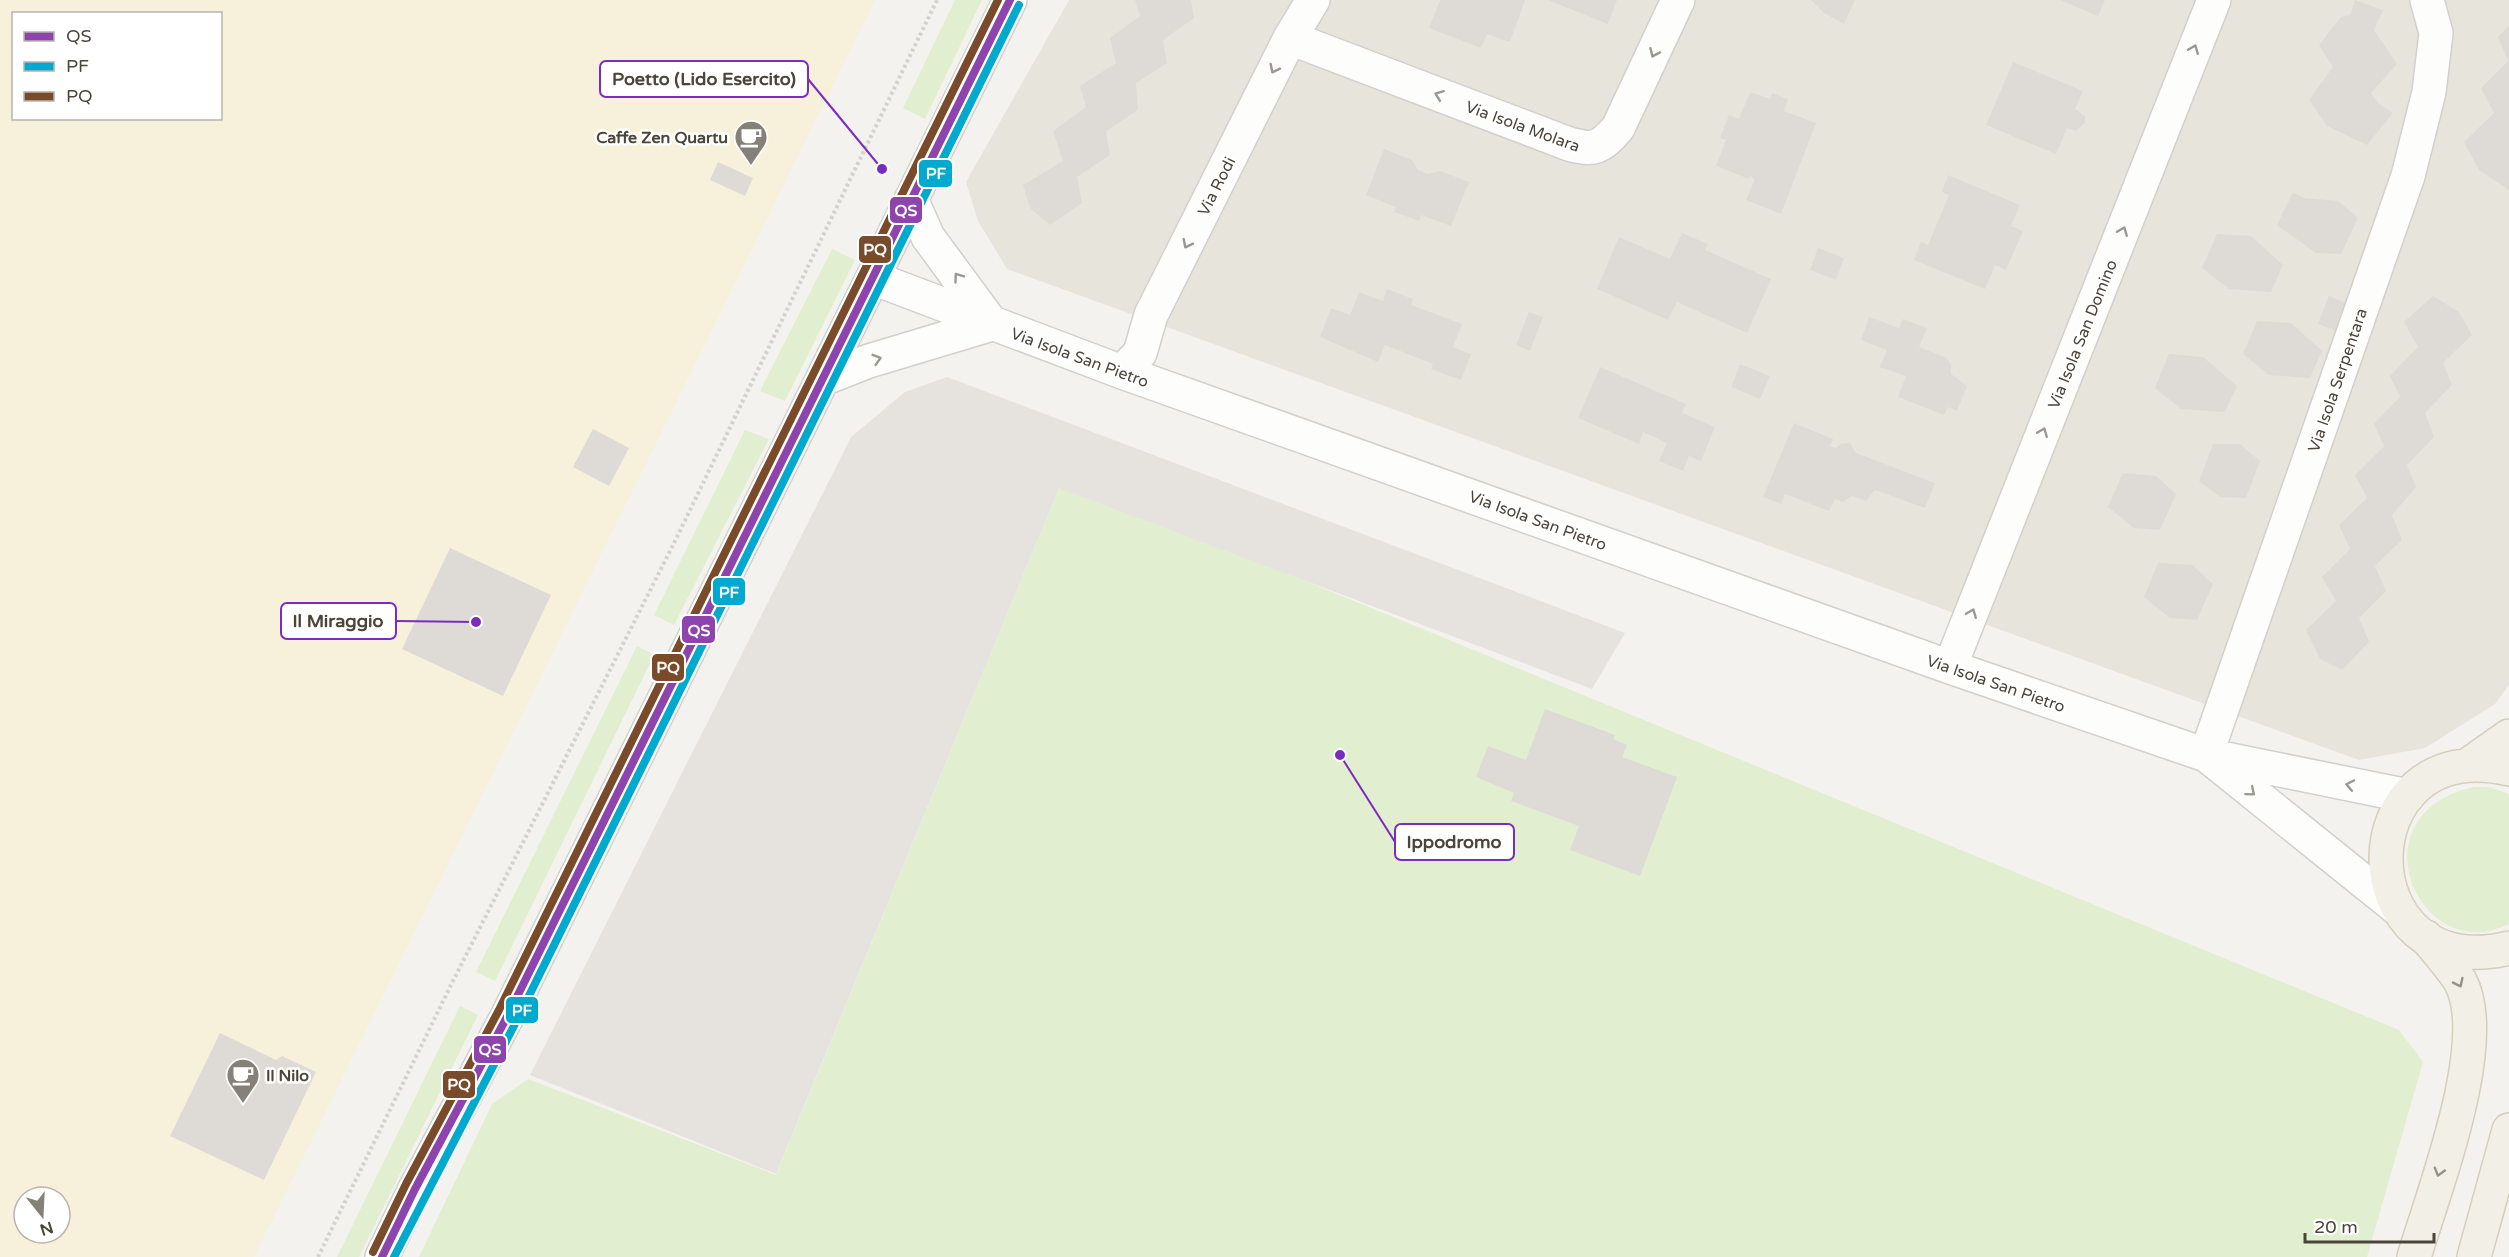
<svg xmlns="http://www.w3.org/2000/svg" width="2509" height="1257" font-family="'Varela Round',sans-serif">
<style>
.residential{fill:#e7e4dc}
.green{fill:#e1eecf}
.sand{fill:#f7f0da;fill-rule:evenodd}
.parking{fill:#e6e3df}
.building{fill:#dedbd6}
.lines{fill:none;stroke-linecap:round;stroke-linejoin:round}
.minor-casing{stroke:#d2d0cb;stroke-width:36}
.major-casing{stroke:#d6cebb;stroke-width:36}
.path{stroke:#d3d2cc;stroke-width:4;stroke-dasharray:3 3;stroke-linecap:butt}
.minor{stroke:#fdfdfc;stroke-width:33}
.major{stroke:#f2efe6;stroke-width:33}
.bus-1-casing{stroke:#fff;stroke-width:12}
.bus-2-casing{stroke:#fff;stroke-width:12}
.bus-3-casing{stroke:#fff;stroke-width:12}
.bus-1{stroke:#8e44ad;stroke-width:8}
.bus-2{stroke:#00a9ce;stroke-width:8}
.bus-3{stroke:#7a4b2a;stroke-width:8}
.oneway{stroke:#9b9791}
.oneway2{stroke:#969187}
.labels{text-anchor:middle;stroke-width:5;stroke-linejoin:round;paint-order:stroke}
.street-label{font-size:16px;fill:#4b4439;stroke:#fff}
.poi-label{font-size:16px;font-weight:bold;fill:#4b4439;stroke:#fff;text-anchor:end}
.leader{fill:none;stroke:#7b2cbf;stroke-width:2}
.callout-dot{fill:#7b2cbf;stroke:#fff;stroke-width:2}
.callout{fill:#fff;stroke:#7b2cbf;stroke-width:2}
.callout-label{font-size:18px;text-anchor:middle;font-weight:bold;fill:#4b4439}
.line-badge{stroke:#fff;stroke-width:2}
.badge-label{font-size:16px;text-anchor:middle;font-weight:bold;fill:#fff}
</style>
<rect width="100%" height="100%" fill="#f4f2ee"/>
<path class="residential" d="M1069 0H2509V685L2495 704 2425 748 2359 760 1007 269 978 221 966 182Z"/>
<path class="green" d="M955 0H982L925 119 903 108Z
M832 249 855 260 785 401 760 391Z
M745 430 769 439 674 625 654 615Z
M1062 481 2399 1030 2423 1062 2367 1257H419L492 1104 528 1079 776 1175Z
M637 646 654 655 495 981 476 972Z
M2474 787H2489L2509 794V924C2419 969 2351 814 2474 787Z
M460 1006 478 1015 359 1257H337Z"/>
<path class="sand" d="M0 0H875L254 1257H0ZM14 14H220V118H14ZM24 1197H60V1233H24Z"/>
<path class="parking" d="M947 377 1625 633 1592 689 1059 488 776 1174 530 1075 851 437 905 392Z"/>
<path class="building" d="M1135 0H1191L1194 18 1163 40 1167 63 1136 83 1138 110 1106 131 1110 155 1077 177 1082 203 1050 225 1030 208 1023 185 1063 161 1053 131 1086 107 1080 86 1116 63 1110 38 1140 16Z
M1440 0H1525L1510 42 1487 34 1481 48 1429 28Z
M1548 0H1617L1608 24Z
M1811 0H1855L1844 24 1824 13Z
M2060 0H2105L2098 16Z
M2355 0 2383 10 2374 30 2397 64 2371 93 2379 104 2393 113 2367 145 2327 126 2309 100 2333 67 2319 45 2341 17 2350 15Z
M2509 26V190L2479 170 2464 142 2494 113 2481 88 2508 61 2498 37Z
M2013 62 2083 91 2075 109 2085 116V123L2076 131 2067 128 2056 154 1986 125Z
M1750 92 1770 99 1772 93 1788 99 1784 111 1816 123 1781 214 1746 200 1755 179 1750 176 1749 179 1716 166 1726 140 1720 138 1729 115 1739 119Z
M1384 149 1412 160 1418 170 1428 174 1440 171 1469 182 1451 226 1421 215 1419 221 1394 212 1396 207 1366 195Z
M718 162 753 178 745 196 710 180Z
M1948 175 2020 205 2011 226 2023 231 2006 270 1995 265 1985 289 1914 260 1921 242 1928 245 1949 195 1942 192Z
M2293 192 2304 198 2338 201 2358 218 2341 254 2316 253 2277 225Z
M1682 233 1708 244 1705 250 1771 279 1747 333 1677 302 1668 320 1597 289 1619 237 1670 259Z
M2217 234 2251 236 2283 265 2271 292 2229 289 2202 268Z
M1818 248 1844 258 1836 280 1810 270Z
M1387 289 1413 299 1411 305 1462 324 1453 347 1471 354 1461 380 1431 369 1433 364 1385 345 1378 362 1320 337 1331 308 1350 315 1359 292 1383 301Z
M2329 296 2348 304 2336 331 2318 324Z
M2433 296 2459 312 2472 335 2443 363 2452 385 2425 413 2434 437 2407 465 2416 487 2392 515 2402 540 2375 566 2386 591 2359 618 2369 642 2342 670 2320 659 2306 630 2336 601 2322 577 2350 549 2339 525 2367 498 2355 475 2384 446 2374 424 2400 397 2390 376 2418 347 2404 322Z
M1529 312 1543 317 1530 351 1516 345Z
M1869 317 1899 328 1903 319 1927 328 1919 347 1947 358 1951 365V374L1967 386 1957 411 1948 407 1944 415 1898 397 1906 376 1880 367 1887 350 1861 340Z
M2257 321 2291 323 2322 351 2310 378 2269 375 2243 354Z
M2169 354 2203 357 2237 386 2225 412 2181 409 2155 388Z
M1740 364 1770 376 1760 399 1731 387Z
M1600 367 1686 404 1682 413 1715 427 1701 461 1689 456 1683 471 1659 461 1667 443 1643 432 1639 444 1578 418Z
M1794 423 1833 439 1830 446 1836 448 1840 444 1850 443 1856 453 1935 483 1925 508 1875 490 1866 501 1852 496 1843 502 1835 499 1829 511 1785 494 1781 504 1763 497Z
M593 429 629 448 609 486 573 467Z
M2213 444H2240L2260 461 2246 498 2220 497 2199 481Z
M2123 473 2156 476 2176 494 2160 530 2134 528 2108 507Z
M450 548 551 595 503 696 402 649Z
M2158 563 2192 565 2213 584 2197 620 2170 618 2144 597Z
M1545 709 1615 735 1613 739 1627 745 1622 757 1677 777 1640 876 1570 850 1579 826 1511 801 1514 793 1476 777 1488 746 1526 760Z
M220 1033 276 1060 282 1056 316 1072 264 1180 170 1136Z"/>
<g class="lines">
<defs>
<path id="minor" d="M1290 38 1569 144C1595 151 1600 148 1618 128L1678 0
M912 201 928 237 992 324
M873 278 1122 372 1950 667 2206 755 2408 796
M1122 372 1140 353 1151 315 1290 38 1313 0
M823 379 869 361 992 324
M1950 667 2214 0
M2206 755 2408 176 2429 92 2436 33 2427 0
M2210 758 2399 910
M382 1257 415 1189 508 1015 1010 0"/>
<path id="major" d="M2468 765 2509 736
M2509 769C2344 731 2346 988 2509 948
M2414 1257C2433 1193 2493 1040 2460 981 2451 966 2437 952 2426 937
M2474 1257 2509 1130"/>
</defs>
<use href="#minor" class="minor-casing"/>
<use href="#major" class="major-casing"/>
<path class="path" d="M318 1257 451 985 676 539 937 0"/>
<use href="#minor" class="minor"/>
<use href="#major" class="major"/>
<defs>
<path id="bus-1" d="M382 1257 415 1189 508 1015 1010 0"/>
<path id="bus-2" d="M394 1257 517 1020 1019 5"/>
<path id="bus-3" d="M373 1252 406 1184 499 1010 998 0"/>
</defs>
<use href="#bus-1" class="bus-1-casing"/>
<use href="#bus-2" class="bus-2-casing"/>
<use href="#bus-3" class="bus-3-casing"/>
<use href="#bus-1" class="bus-1"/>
<use href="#bus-2" class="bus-2"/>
<use href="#bus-3" class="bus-3"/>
</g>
<defs><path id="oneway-chevron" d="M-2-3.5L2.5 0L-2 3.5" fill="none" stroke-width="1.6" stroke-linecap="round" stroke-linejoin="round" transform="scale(1.5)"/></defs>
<g class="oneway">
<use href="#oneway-chevron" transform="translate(2194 49) rotate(-68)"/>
<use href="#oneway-chevron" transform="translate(1654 53) rotate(114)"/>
<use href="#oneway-chevron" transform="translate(1274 69) rotate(117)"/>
<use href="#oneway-chevron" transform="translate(1439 95) rotate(-159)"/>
<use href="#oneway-chevron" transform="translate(2123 231) rotate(-68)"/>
<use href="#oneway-chevron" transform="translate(1187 244) rotate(117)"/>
<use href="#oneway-chevron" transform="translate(958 277) rotate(-126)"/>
<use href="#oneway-chevron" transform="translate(877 359) rotate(-17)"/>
<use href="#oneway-chevron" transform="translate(2043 432) rotate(-68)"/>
<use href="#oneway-chevron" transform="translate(1972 613) rotate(-68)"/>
<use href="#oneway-chevron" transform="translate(2350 785) rotate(-168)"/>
<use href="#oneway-chevron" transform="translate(2251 792) rotate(40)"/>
</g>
<g class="oneway2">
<use href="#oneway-chevron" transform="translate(2459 983) rotate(64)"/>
<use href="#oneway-chevron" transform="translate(2439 1172) rotate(106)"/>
</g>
<defs>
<symbol id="cafe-pin" viewBox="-11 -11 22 30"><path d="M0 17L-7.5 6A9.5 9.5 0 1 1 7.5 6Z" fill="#868178" stroke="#fff"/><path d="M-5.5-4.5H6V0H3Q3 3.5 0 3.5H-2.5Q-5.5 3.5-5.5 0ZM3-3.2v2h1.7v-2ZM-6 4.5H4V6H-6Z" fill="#fff"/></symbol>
</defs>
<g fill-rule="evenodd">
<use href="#cafe-pin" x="732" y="118" width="38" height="52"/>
<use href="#cafe-pin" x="224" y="1056" width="38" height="52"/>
</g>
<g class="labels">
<g class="street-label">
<text transform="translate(1523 126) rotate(20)" y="6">Via Isola Molara</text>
<text transform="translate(1216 186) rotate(-63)" y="6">Via Rodi</text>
<text transform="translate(2082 334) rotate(-68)" y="6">Via Isola San Domino</text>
<text transform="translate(1080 357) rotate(20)" y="6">Via Isola San Pietro</text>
<text transform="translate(2337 380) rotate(-71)" y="6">Via Isola Serpentara</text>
<text transform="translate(1538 520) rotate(20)" y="6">Via Isola San Pietro</text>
<text transform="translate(1996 683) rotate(19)" y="6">Via Isola San Pietro</text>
</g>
<g class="poi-label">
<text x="728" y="143">Caffe Zen Quartu</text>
<text x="266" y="1081" text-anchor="start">Il Nilo</text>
</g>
</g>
<path class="leader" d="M882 169L808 79M476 622L396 621M1340 755L1395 842"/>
<g class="callout-dot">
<circle cx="882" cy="169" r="6"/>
<circle cx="476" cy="622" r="6"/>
<circle cx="1340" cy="755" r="6"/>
</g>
<g class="callout">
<rect x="600" y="61" width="208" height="36" rx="6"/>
<rect x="281" y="603" width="115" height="36" rx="6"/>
<rect x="1395" y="824" width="119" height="36" rx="6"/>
</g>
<g class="callout-label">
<text x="704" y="85">Poetto (Lido Esercito)</text>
<text x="338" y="627">Il Miraggio</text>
<text x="1454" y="848">Ippodromo</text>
</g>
<g class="line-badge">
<rect x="918" y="159" width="35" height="29" rx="6" fill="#00a9ce"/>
<rect x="889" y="196" width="34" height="28" rx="6" fill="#8e44ad"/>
<rect x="858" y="235" width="34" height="29" rx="6" fill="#7a4b2a"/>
<rect x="712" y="577" width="34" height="29" rx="6" fill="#00a9ce"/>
<rect x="681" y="615" width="35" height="29" rx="6" fill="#8e44ad"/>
<rect x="651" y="653" width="34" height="29" rx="6" fill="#7a4b2a"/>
<rect x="505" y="996" width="34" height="28" rx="6" fill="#00a9ce"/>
<rect x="473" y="1035" width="34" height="29" rx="6" fill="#8e44ad"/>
<rect x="442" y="1070" width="34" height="29" rx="6" fill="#7a4b2a"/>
</g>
<g class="badge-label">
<text x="936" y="179">PF</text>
<text x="906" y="216">QS</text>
<text x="875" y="255">PQ</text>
<text x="729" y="598">PF</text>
<text x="699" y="636">QS</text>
<text x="668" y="673">PQ</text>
<text x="522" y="1016">PF</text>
<text x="490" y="1055">QS</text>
<text x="459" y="1090">PQ</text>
</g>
<rect x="12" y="12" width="210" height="108" fill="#ffffff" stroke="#b7b4b0" stroke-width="1.5"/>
<rect x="24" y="32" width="30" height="9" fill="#8e44ad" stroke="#b7b4b0" stroke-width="1.5"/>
<text x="66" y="42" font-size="18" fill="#4b4439">QS</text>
<rect x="24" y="62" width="30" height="9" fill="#00a9ce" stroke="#b7b4b0" stroke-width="1.5"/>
<text x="66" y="72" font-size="18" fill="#4b4439">PF</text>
<rect x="24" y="92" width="30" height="9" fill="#7a4b2a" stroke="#b7b4b0" stroke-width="1.5"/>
<text x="66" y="102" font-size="18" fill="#4b4439">PQ</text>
<g transform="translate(42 1215) rotate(162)"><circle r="28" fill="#ffffff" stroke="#b7b4b0" stroke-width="1.5"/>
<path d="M0-4.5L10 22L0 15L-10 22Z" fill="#868178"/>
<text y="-9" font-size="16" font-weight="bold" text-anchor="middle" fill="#4b4439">N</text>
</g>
<path d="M2305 1233v9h129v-9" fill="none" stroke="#4b4439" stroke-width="3"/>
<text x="2314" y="1233" font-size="18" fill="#4b4439" stroke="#ffffff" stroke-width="4.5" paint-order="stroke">20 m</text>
</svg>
